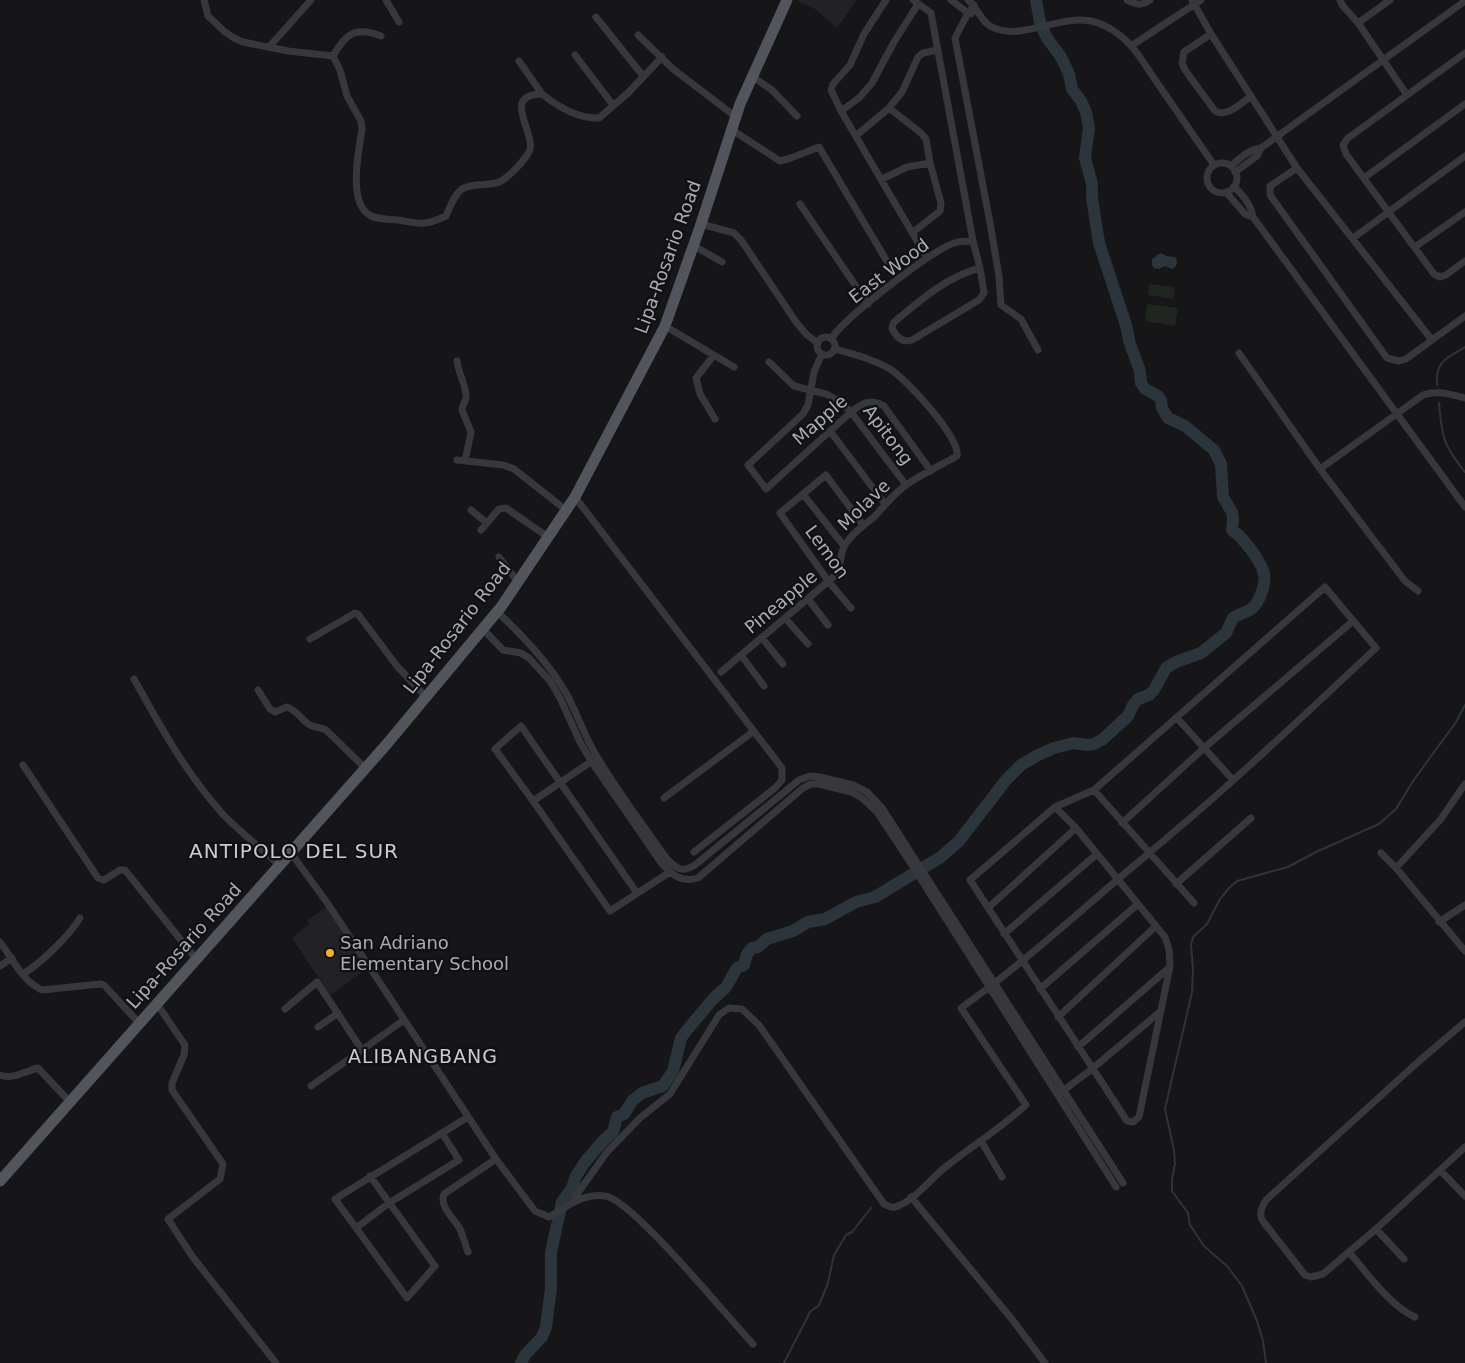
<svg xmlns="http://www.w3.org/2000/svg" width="1465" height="1363" font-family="'DejaVu Sans',sans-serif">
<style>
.built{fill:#222225}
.green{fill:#1e261f}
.water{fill:#2c353c}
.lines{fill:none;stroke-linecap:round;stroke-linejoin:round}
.stream{stroke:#2c353c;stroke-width:2}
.river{stroke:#2c353c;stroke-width:12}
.street{stroke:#37383d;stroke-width:7}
.primary{stroke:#53555c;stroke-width:11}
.poi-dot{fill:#f2b134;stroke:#111113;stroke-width:2}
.labels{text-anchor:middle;stroke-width:4.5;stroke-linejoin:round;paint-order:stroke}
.street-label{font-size:18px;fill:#a8adb8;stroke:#111113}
.poi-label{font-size:18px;fill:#a8adb8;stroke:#111113;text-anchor:start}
.neighbourhood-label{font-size:19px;letter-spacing:1px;fill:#c9ccd4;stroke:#111113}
.quarter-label{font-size:20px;letter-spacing:1px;fill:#c9ccd4;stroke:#111113}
</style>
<rect width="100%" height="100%" fill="#161618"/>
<path class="built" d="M799 0H857L837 28 815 9 798 1Z
M327 907 368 968 330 995 292 938 309 924 307 920Z"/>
<path class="green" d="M1149 284 1175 287 1173 299 1148 295Z
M1147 304 1178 308 1175 326 1145 321Z"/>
<path class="water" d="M1160 253 1167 256 1175 257 1177 261 1176 266 1172 269 1165 266 1159 269 1154 268 1152 265V259Z"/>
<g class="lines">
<path class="stream" d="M1437 385C1435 361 1447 358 1465 347
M1439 403C1442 437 1443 445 1465 472
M784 1363 810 1312 819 1305 828 1283 834 1255 846 1235 852 1232 871 1208
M1266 1363 1263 1341 1257 1321 1242 1286 1228 1267 1204 1246 1190 1225 1188 1213 1172 1191V1179L1175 1164 1174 1150 1165 1109 1192 992 1193 969 1191 945 1193 937 1207 924 1220 899 1229 888 1237 881 1288 867 1316 852 1379 824 1396 809 1413 781 1456 722 1465 705"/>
<path class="river" d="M521 1363 525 1355 542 1337 546 1327 551 1288V1252L562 1202 572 1188 576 1176 585 1162 603 1141 613 1132 617 1117 624 1114 633 1100 642 1093 663 1086 673 1071 681 1038 687 1030 713 999 726 987 737 968 744 965 747 954 752 948 758 947 767 939 793 931 808 922 825 919 856 902 875 897 941 857 959 841 1006 780 1021 765 1038 755 1054 748 1074 743 1087 745 1094 744 1103 739 1128 716 1133 705 1138 699 1149 695 1154 690 1166 668 1176 662 1201 653 1226 633 1233 618C1241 612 1250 613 1256 604 1261 597 1266 582 1264 574 1262 562 1242 536 1232 530L1233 519 1232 512 1223 497 1221 464 1214 450 1185 426 1168 418 1162 408 1161 400 1158 396 1145 389 1141 383 1140 371 1130 344 1126 325 1099 243 1092 198V184L1085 158 1089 128 1086 112 1081 101 1072 89 1069 74 1061 57 1047 38 1043 30 1040 22 1036 0"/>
<path class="street" d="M204 0 208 16 225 32 234 38 243 42 288 51 333 56 340 70 347 96 361 121 362 129C359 149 348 200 368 214 375 220 388 219 398 220 420 224 425 226 446 216 450 207 454 195 462 189 471 183 485 186 496 183 506 181 524 161 529 152 538 134 499 95 542 94L519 61
M386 0 399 22
M886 0 864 34 850 65 833 84 831 90 841 111 927 258
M913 0 931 13 973 241 980 268 984 293 979 300 912 340C902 343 896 337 892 328L894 322C921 300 946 277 980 268
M951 0 968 13 971 14
M968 0C977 7 980 20 990 26 1022 44 1064 10 1098 23 1110 27 1124 37 1132 47 1142 58 1149 72 1158 84 1177 111 1195 138 1214 165
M1127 0C1136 5 1142 6 1150 0
M1192 0 1211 34 1297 168 1432 340
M1340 0 1343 6 1358 23 1407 95
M974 5 968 13 955 38 990 223 999 276 1001 305 1021 319 1038 350
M596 17 643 76
M1358 23 1390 0
M1211 34 1184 52 1182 63 1185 70 1215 111C1227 118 1241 103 1251 96
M638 35 673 69 736 117
M1131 46 1201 0
M269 47 311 0
M1465 53 1348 138 1343 145 1346 154 1434 274 1440 277 1446 275 1465 261
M575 55 613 105
M333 56C346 33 356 26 381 36
M753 77 772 90 797 116
M542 94C557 106 579 119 599 118L628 93 662 57
M889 108 921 133 926 139 930 163 941 203 940 211 912 233
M841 111 859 98 872 83 894 42 918 4
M732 130 780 161 788 159 819 147 888 263
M857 135 889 108 902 92 918 57 923 53 938 50
M1207 178a15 15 0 1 1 30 0a15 15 0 1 1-30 0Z
M1231 166C1240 158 1248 150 1261 148L1465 1
M1297 168 1270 186V195L1387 358 1399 361 1406 359 1465 316
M1235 172 1257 156 1261 148
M1364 178 1465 104
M882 179 907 167 930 163
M1234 186C1243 196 1251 204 1253 217L1465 507
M1226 192 1245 214 1253 217
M800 204 868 304
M701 224 734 233 741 240 796 322 807 335 818 343
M1353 238 1465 156
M694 246 722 262
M1415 247 1465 212
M665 326 734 367
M817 346a9 9 0 1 1 18 0a9 9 0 1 1-18 0Z
M831 339C844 318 931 251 954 243 960 241 967 241 973 241
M1239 353 1320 469 1405 581 1418 591
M822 354 814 372 808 405 803 414 748 465 766 489 851 412C862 403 871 398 884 406L931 471
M714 355 696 378 700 394 715 419
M457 361C458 373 467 386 466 398 465 402 462 406 462 410L471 432 465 461
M769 362 794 386 826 394 839 401 851 412 906 485
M830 431 885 504
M457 460 503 465 514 469 566 510
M1320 469 1423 395C1438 390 1450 394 1465 398
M803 494 844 546
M575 497 782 768V780L775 788 694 852
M471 510 487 523
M481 530 499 509 506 508 548 537
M499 557 518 582
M808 599 828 625
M851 608 829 582 780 513 826 475 863 525
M497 612C521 633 550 665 566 693 577 713 584 735 596 755 617 791 643 825 667 859 677 869 682 873 695 865L799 780 810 776 820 777 853 785 867 792 882 808 1123 1183
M785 618 808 644
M483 629 503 650 521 653 529 658 550 681 560 698 580 742 591 761 662 864C673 875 681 883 698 878L803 788 811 784H819L851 792 862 798 877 812 912 865 1116 1187
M762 638 783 664
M310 639 355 613 358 614 397 666 426 697
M741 655 764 686
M721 672 837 574C842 565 839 554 845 545 852 533 863 526 873 518 884 507 893 494 906 485 922 474 941 465 957 456 961 438 906 379 890 369 873 359 853 354 835 349
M134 679C160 726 185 771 220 811 237 830 260 847 279 865
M258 690 270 709 275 712 287 707C297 710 301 720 310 725 315 728 321 727 326 730L365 768
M1177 718 1233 780
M595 759 533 801 610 911 670 872
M23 765 98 878 104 880 120 870H125L196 959
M1094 790 1194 903
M664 798 754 731
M533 801 495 749 521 726 637 893
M1122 823 1204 748 1353 621
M291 853 328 904 496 1159 535 1211 549 1217C567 1207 582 1193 605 1196 632 1199 728 1318 753 1344
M1381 853 1396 868 1465 951
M1396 868 1441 819 1465 784
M1176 884 1251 818
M988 908 1076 828
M1439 922 1465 905
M1004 934 1097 854
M0 942C12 958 23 982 42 990L100 984 104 985 139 1023
M0 966 12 958
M23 974C41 963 69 936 80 918
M1040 989 1138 904
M157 1004 185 1045 184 1055 172 1083V1090L223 1164 220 1179 168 1219 192 1256 276 1363
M285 1009 317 982 362 1050
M1058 1017 1156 926
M1465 1022 1418 1062 1266 1200C1262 1207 1259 1212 1262 1220L1305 1275 1311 1277 1323 1274 1376 1229 1465 1147
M318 1027 338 1013
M1078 1047 1170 967
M0 1075C12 1080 26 1071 38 1068L69 1101
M311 1086 404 1020
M1060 1093 1092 1069 1161 1011
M981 1141 1002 1177
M1440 1170 1465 1196
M370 1176 435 1266 407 1298 335 1199 468 1117
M911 1197 1011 1318 1045 1363
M574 1201 575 1197 607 1152 640 1118 670 1094 719 1015 729 1008 742 1009 759 1025 884 1204C889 1206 892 1209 898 1206 915 1199 929 1181 943 1169 970 1147 1000 1129 1026 1105L961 1008C1013 971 1061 928 1110 886 1150 852 1190 819 1228 785 1278 740 1327 694 1376 648L1325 587 1094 790 1055 807 970 880 1127 1121 1133 1122 1139 1117 1170 966 1169 949 1165 937 1076 828 1055 807
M356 1228 389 1203 459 1160 442 1133
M1376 1229 1404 1259
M468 1252C465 1244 463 1236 460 1229 454 1218 439 1207 444 1194L496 1159
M1349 1252C1366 1272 1391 1307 1415 1317"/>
<path class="primary" d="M0 1181 386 745 501 607 575 497 665 326 701 224 740 104 787 0"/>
</g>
<circle class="poi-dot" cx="330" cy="953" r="5"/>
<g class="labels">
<g class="street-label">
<text transform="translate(668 257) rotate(-70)" y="6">Lipa-Rosario Road</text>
<text transform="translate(889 271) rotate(-37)" y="6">East Wood</text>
<text transform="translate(820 420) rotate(-41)" y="6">Mapple</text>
<text transform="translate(888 435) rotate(53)" y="6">Apitong</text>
<text transform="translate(864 505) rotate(-44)" y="6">Molave</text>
<text transform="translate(827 552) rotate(54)" y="6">Lemon</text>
<text transform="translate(781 602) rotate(-40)" y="6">Pineapple</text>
<text transform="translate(457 628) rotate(-52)" y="6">Lipa-Rosario Road</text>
<text transform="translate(184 946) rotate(-48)" y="6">Lipa-Rosario Road</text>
</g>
<g class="poi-label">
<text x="340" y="949">San Adriano<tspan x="340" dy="21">Elementary School</tspan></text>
</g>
<g class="neighbourhood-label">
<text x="423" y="1063">ALIBANGBANG</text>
</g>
<g class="quarter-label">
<text x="294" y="858">ANTIPOLO DEL SUR</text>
</g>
</g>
</svg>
